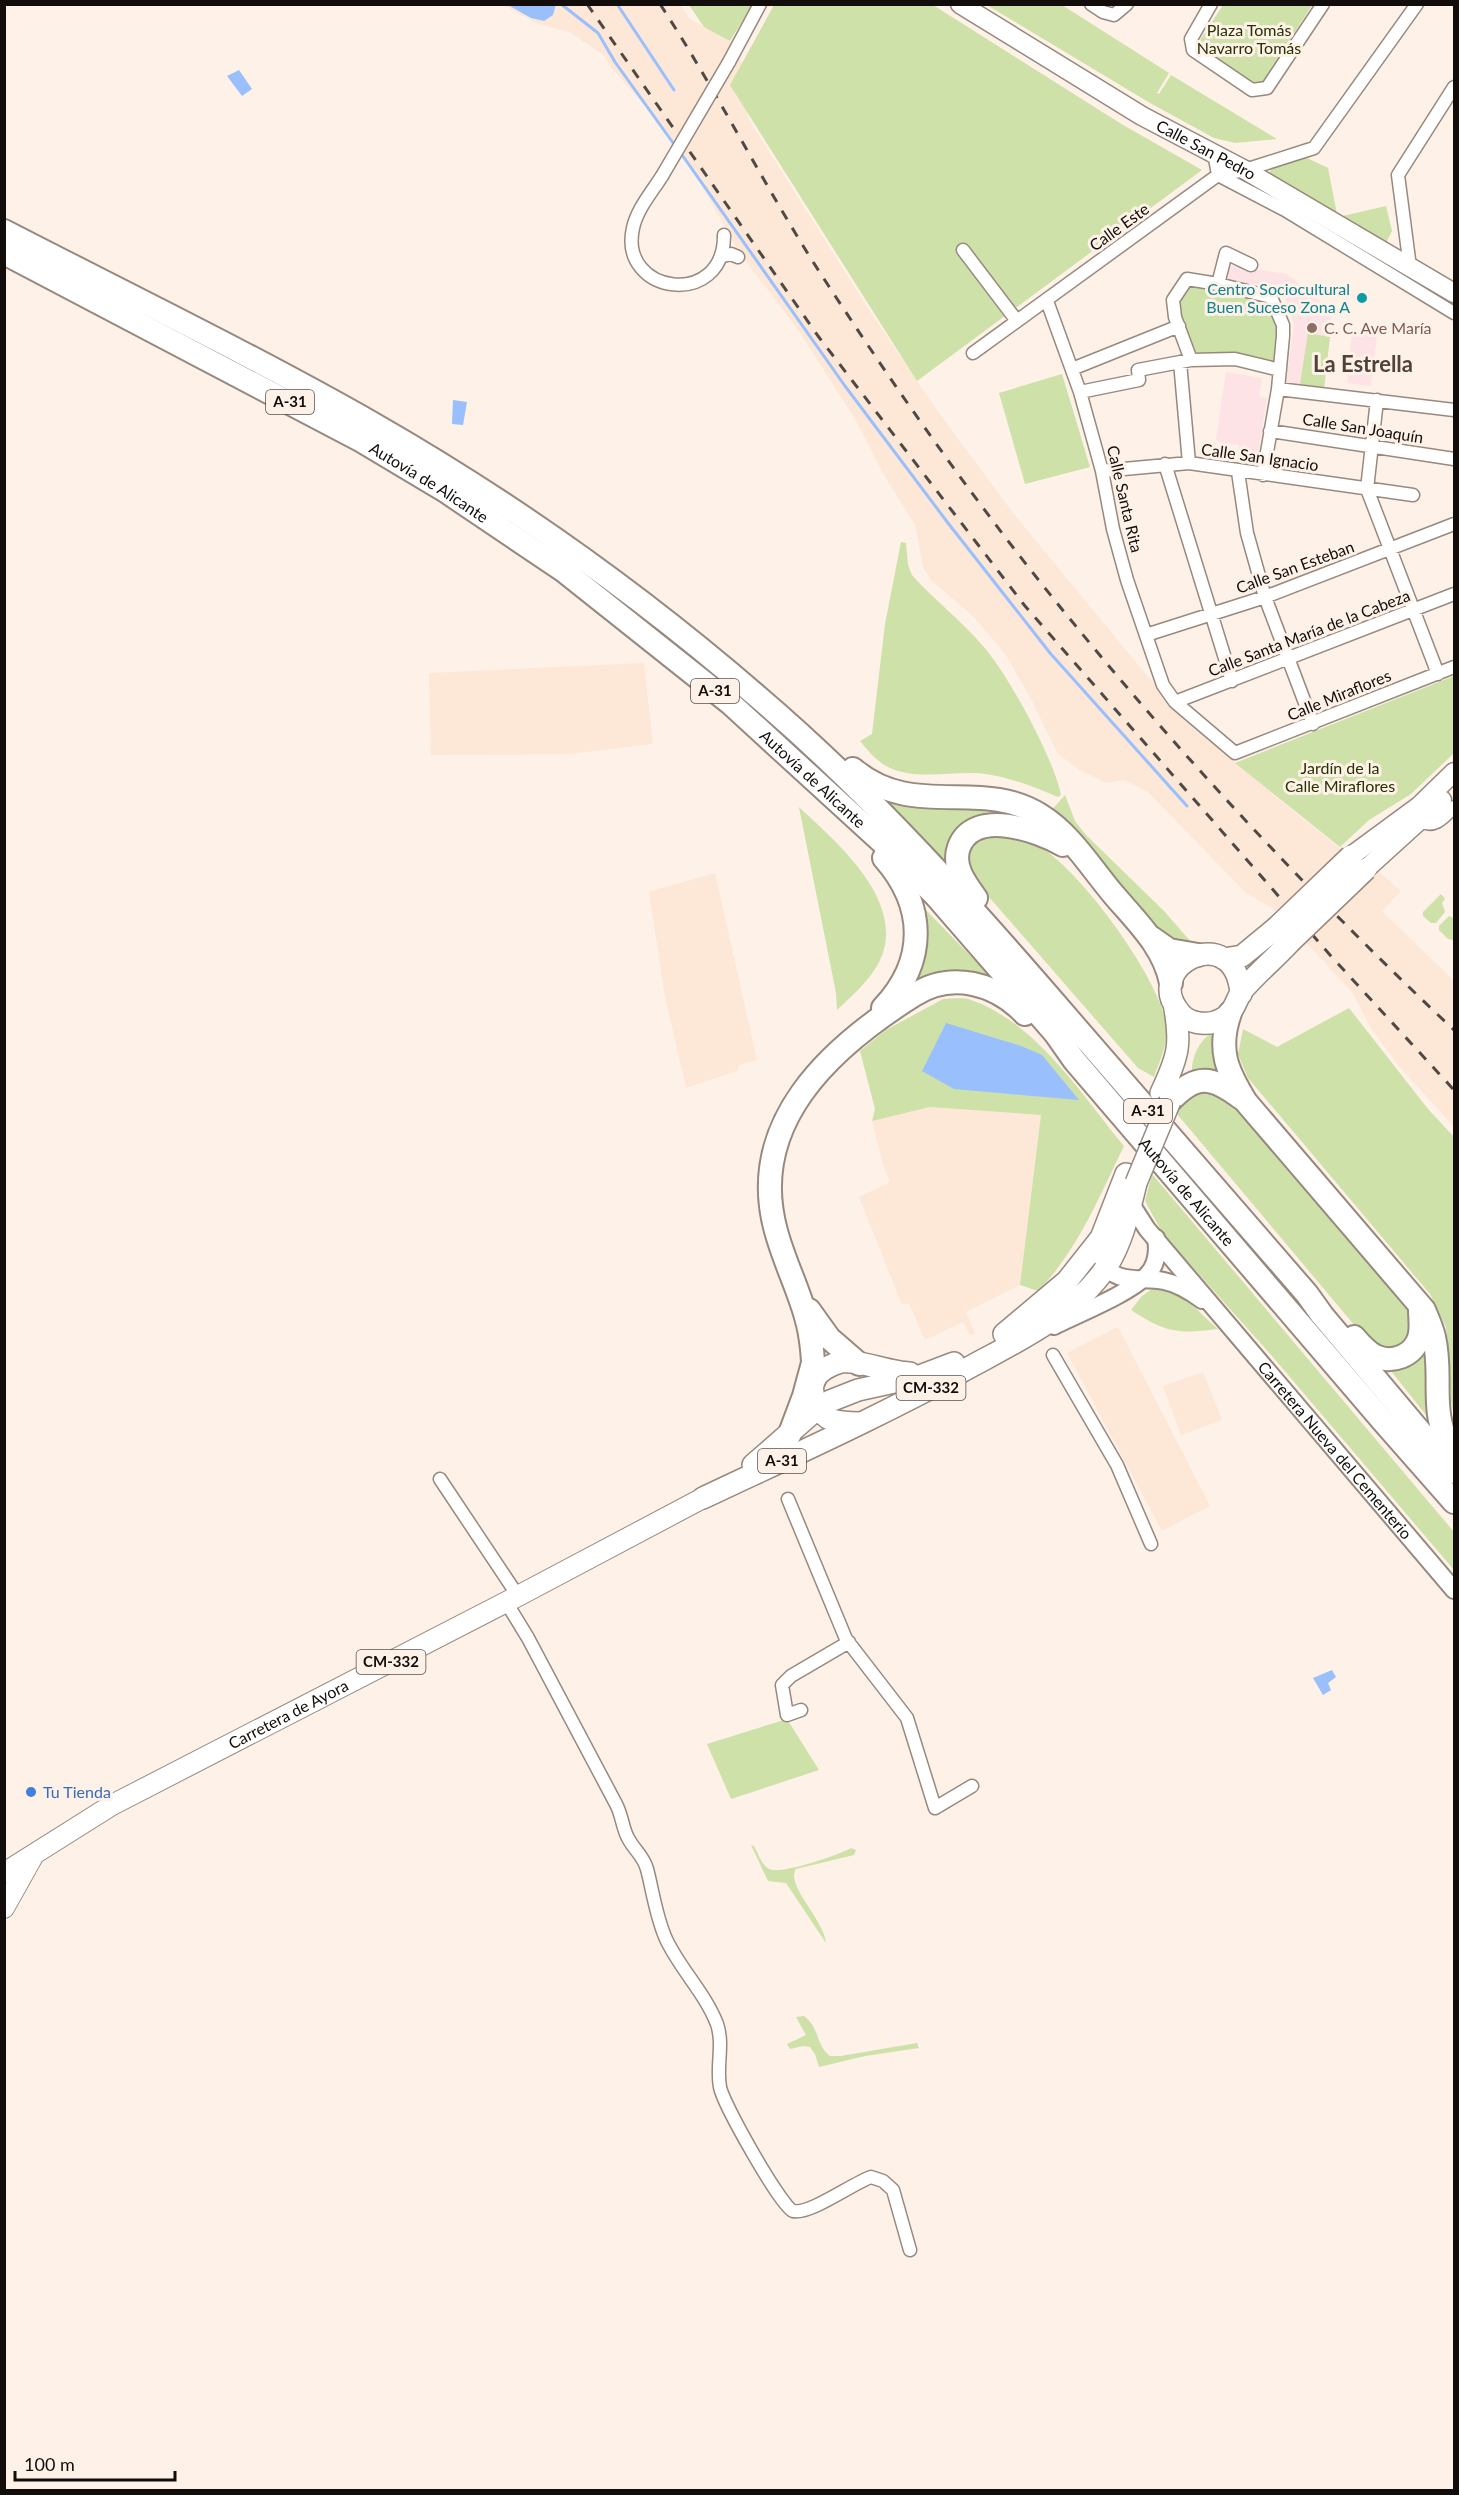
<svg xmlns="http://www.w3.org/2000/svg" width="1459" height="2495" font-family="Lato,sans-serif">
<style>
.built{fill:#fde7d7}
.education{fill:#fde2e6}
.green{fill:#cde1a8}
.water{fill:#99bffd}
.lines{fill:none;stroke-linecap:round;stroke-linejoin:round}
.stream{stroke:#99bffd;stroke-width:3}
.minor-casing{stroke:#97897e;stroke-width:15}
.tertiary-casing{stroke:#97897e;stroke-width:20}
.secondary-casing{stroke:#97897e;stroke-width:21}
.primary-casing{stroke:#97897e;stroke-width:22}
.trunk-casing{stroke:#97897e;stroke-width:24}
.motorway-casing{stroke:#97897e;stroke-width:26}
.minor{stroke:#fff;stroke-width:12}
.tertiary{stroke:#fff;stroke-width:16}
.secondary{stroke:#fff;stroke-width:18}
.primary{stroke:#fff;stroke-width:20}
.trunk{stroke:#fff;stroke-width:21}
.motorway{stroke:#fff;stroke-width:22}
.rail{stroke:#4f4844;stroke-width:3;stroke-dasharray:10 10;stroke-linecap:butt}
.minor-bridge-casing{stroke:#97897e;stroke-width:15;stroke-linecap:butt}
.trunk-bridge-casing{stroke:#97897e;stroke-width:24;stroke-linecap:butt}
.minor-bridge{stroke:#fff;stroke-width:12}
.trunk-bridge{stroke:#fff;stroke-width:21}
.culture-dot{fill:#0f9aa8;stroke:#fef1e8;stroke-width:2}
.education-dot{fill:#8d6e63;stroke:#fef1e8;stroke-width:2}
.shop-dot{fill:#3f7fe0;stroke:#fef1e8;stroke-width:2}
.labels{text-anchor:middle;stroke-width:6;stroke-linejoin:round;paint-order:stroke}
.shield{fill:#fef1e8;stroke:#59514d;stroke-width:1.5}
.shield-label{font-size:15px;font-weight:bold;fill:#120d0a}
.park-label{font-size:16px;fill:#263300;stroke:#fef1e8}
.street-label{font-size:16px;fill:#120d0a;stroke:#fef1e8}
.culture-label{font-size:16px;fill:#0d838f;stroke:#fef1e8;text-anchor:end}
.education-label{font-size:16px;fill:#785e54;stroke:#fef1e8;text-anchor:start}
.shop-label{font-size:16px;fill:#366cbe;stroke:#fef1e8;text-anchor:start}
.district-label{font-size:22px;font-weight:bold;fill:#4f4239;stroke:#fef1e8}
</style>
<rect width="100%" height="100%" fill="#fef1e8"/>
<path class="built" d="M503 5H680L690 19 730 41 741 61 748 118 871 313 939 413 1013 513 1144 672 1193 727 1297 814 1339 847 1379 872 1401 891 1382 911 1454 981V1127L1397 1064 1371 1028 1352 992 1277 911 1246 893 1148 792 1124 780 1106 783 1080 770 1058 754 1033 703 1006 655 974 617 931 580 923 567 915 525 885 477 855 419 799 331 739 252 684 154 656 118 609 65 604 55 569 32 538 24Z
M644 663 653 744 569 754 431 755 429 673Z
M715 873 757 1060 739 1065 737 1071 686 1088 665 997 649 892Z
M930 1107 1041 1115 1020 1285 966 1312 975 1333 970 1335 963 1322 925 1340 909 1303 902 1305 859 1197 890 1182 884 1168 872 1121Z
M1118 1327 1210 1506 1162 1531 1067 1353Z
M1203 1372 1222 1420 1181 1435 1163 1386Z"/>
<path class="education" d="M1227 265 1287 274 1328 308 1333 305 1324 389 1286 384 1294 324 1282 288 1225 280Z
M1352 332 1377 336 1371 386 1347 383Z
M1226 372 1262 378 1259 397 1267 398 1256 465 1238 463 1239 445 1219 442 1216 439Z"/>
<path class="green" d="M689 5H752L730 41 704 27Z
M774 5H933L1123 125 1202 170 917 381 730 85Z
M987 5H1062L1169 73 1157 93 1159 94 1171 75 1277 139 1235 143 1214 138 1150 103Z
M1223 5H1312L1263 83 1251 84 1198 48 1200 40Z
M1303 156 1328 168 1337 214 1268 176 1272 166Z
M1386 206 1392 231 1386 243 1343 216Z
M1193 283 1272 300 1281 329 1279 369 1195 359 1178 303Z
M1308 333 1330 337 1324 389 1300 384Z
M1062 374 1090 467 1025 484 999 393Z
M901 542 906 543 908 565 912 575C934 600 961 620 983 646 1008 674 1054 759 1061 795L1058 797C1032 786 1002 774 974 773 944 772 904 782 879 761 872 756 866 748 860 741L872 734 885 624Z
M1454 676V753L1411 794 1369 820 1340 847 1235 763Z
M1065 795 1075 821 1086 835 1164 911 1191 942 1184 944 1160 933 1049 813Z
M881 797 978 808 1002 819 986 818 949 866Z
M799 807C834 840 895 891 885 945 880 972 855 993 837 1010L836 993Z
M984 835C1000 836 1018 837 1033 843 1075 861 1163 982 1167 1028 1168 1044 1159 1062 1154 1077L1138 1068 975 881 968 865V848Z
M1441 894 1445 899 1442 903 1445 912 1436 923H1431L1423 916V912Z
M924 908 990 976C959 970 943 970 913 981 930 950 931 943 924 908Z
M1449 916 1454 918 1453 940 1448 939 1439 930V926Z
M943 999C952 999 963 997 971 1000 1037 1023 1081 1094 1124 1146 1099 1197 1078 1250 1038 1291L1020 1285 1041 1115 930 1107 872 1121 875 1109 860 1051 886 1030Z
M1349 1008 1428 1109 1454 1137V1415L1451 1401 1446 1327 1430 1294 1248 1078 1238 1054 1243 1029 1277 1047Z
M1216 1031 1223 1076 1192 1070C1192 1055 1201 1037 1216 1031Z
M1203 1089 1230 1097 1405 1302 1410 1316 1409 1338C1392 1354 1384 1351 1366 1339L1177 1114 1185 1099Z
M1152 1174 1454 1532V1570L1272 1356 1163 1234 1145 1201Z
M1152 1289C1185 1292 1195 1309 1218 1329 1177 1334 1167 1333 1131 1310L1142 1296Z
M1425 1338C1427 1366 1425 1393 1430 1420L1387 1366Z
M787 1719 819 1770 731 1799 707 1744Z
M751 1845 754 1846C758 1853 762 1866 769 1869 781 1875 839 1855 851 1848L856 1850 854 1855 796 1869C785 1885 824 1919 826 1943L786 1883 768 1881Z
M804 2016C820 2028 816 2046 830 2056H841L917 2043 919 2048 865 2056 819 2067 815 2054 810 2047 803 2046 790 2049 787 2044 806 2035 796 2017Z"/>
<path class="water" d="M556 4 553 15 544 21 531 18 508 5Z
M239 70 252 89 242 96 227 76Z
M453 400 467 402 463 425 452 424Z
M946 1023 1021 1046 1042 1055 1079 1100 954 1089 922 1071Z
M1332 1670 1336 1677 1328 1683 1331 1690 1323 1695 1313 1678Z"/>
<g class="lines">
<path class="stream" d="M561 4 598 33 615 62 676 147
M617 4 674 90
M680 152 845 386 948 523 1050 653 1187 806"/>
<defs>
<path id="minor" d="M1091 4 1103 12 1114 15 1127 4
M1211 4 1191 39 1193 50 1252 90 1267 88 1323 4
M729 62 760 4
M1214 153 1218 175 1285 210 1454 313
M662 176C652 192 637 209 633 228 618 295 725 309 724 235
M963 250 1017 321
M723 256 731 254 738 257
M1410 267 1398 175 1454 87
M1218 284 1271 297 1283 325V336L1278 389 1263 475
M1047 301 1080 392 1102 471 1113 529 1127 580 1163 685 1175 702 1235 753 1454 667
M973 353 1218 175 1245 170 1314 148 1417 4
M1191 360 1175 317 1173 300 1187 279 1218 284 1226 253 1251 265
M1180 362 1189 463
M1072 369 1179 326
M1278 389 1454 410
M1080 392 1139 380 1138 370 1191 360 1235 359 1280 370
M1377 400 1367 489 1438 674
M1270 431 1454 459
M1165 464 1232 681
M1102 471 1189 463 1413 495
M1238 472 1247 533 1265 597 1313 724
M1146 635 1265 597 1454 524
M1175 702 1454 594
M1420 821C1435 829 1444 817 1454 807
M1053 1355 1117 1465 1151 1544
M440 1479 518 1596
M788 1499 846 1639 907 1718 935 1808 972 1786
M506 1602 528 1638 616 1804C622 1815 623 1830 628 1838 634 1850 643 1855 647 1869 653 1892 656 1917 666 1939 680 1969 705 1993 717 2024 724 2045 716 2066 720 2087 723 2104 782 2208 793 2211 810 2215 853 2183 871 2177L883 2181 893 2190 910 2250
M801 1710 787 1715 782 1685 791 1676 849 1642"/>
<g id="tertiary">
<path id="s1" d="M1131 1204 1147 1229 1454 1590"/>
<path d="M1102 1258C1112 1287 1142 1276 1164 1281 1179 1284 1191 1292 1202 1300"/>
<path d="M1054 1326C1078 1314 1131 1293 1148 1274 1157 1264 1158 1250 1156 1238"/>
</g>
<g id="secondary">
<path id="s2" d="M960 4 1142 116 1245 170 1454 293"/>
<path d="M1351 856 1419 806 1454 772"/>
<path d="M1366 869 1442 800"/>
</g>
<g id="primary">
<path id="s3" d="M4 1873 112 1805 518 1596 703 1498"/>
<path d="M4 1908 32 1858"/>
</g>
<path id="trunk" d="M1224 959 1242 956 1276 928
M1241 994C1235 917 1138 967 1181 1014 1189 1023 1204 1025 1215 1022 1239 1014 1233 998 1247 985 1261 970 1276 957 1290 942
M1161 1093C1178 1057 1182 1044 1174 1004
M1004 1334 1067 1281 1101 1238 1126 1174
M860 1423C851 1423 841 1423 832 1420 819 1415 809 1395 814 1381 818 1371 832 1364 841 1362 858 1359 890 1373 910 1373
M753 1465 818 1408 830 1401 858 1390 917 1377 954 1363
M703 1498C792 1456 883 1415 970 1367 1018 1341 1073 1315 1105 1269 1122 1244 1129 1212 1136 1183"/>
<g id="motorway">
<path d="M4 231C128 295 254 356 375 425 511 503 640 595 758 697 873 795 974 909 1072 1023 1150 1113 1229 1204 1307 1294L1322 1315 1454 1472"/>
<path id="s4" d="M4 253 362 441 444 490 564 571 730 703 883 843 936 896 1055 1033 1074 1060 1382 1420 1454 1502"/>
<path d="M853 769C912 820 982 778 1040 815 1071 834 1091 868 1114 895 1137 922 1164 947 1171 983"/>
<path d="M976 898C965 883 952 866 959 847 974 808 1037 830 1063 845"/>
<path d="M1152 938 1169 950 1198 955"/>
<path d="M883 1008C927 961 926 906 884 858"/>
<path d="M1230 1013C1217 1050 1227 1071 1246 1102L1424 1310C1428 1319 1432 1328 1434 1337 1444 1381 1427 1411 1454 1456"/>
<path d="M1170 1101C1196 1073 1212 1076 1241 1098"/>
<path d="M809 1310 829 1338 859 1364"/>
<path d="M1354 1337C1360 1344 1367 1352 1375 1356 1392 1364 1413 1356 1419 1338 1422 1329 1420 1319 1420 1310"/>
<path d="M814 1380C813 1359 812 1337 806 1317 798 1288 784 1261 776 1231 746 1123 831 1047 914 995 951 971 996 983 1025 1014"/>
<path d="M789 1436 804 1396 813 1363"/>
</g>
</defs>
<use href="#minor" class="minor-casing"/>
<use href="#tertiary" class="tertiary-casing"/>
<use href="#secondary" class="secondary-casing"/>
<use href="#primary" class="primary-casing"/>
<use href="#trunk" class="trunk-casing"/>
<use href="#motorway" class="motorway-casing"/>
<use href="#minor" class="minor"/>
<use href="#tertiary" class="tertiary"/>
<use href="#secondary" class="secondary"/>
<use href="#primary" class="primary"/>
<use href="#trunk" class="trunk"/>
<use href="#motorway" class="motorway"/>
<path class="rail" d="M587 4 818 336 1025 606 1330 955 1454 1090
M660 4C720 96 768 194 828 285 903 400 983 513 1070 619 1188 764 1318 902 1454 1030"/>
<defs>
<path id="minor-bridge" d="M662 176 729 62"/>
<path id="trunk-bridge" d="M1276 928 1351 856
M1290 942 1366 869
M1136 1183 1170 1101"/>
</defs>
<use href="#minor-bridge" class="minor-bridge-casing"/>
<use href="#trunk-bridge" class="trunk-bridge-casing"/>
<use href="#minor-bridge" class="minor-bridge"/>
<use href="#trunk-bridge" class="trunk-bridge"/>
</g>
<circle class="culture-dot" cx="1362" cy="298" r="6"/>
<circle class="education-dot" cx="1312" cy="328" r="6"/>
<circle class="shop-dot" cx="31" cy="1792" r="6"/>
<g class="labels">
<g class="shield">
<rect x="266" y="390" width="48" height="24" rx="4.5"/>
<rect x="691" y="679" width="48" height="24" rx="4.5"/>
<rect x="1124" y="1099" width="48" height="24" rx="4.5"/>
<rect x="896.5" y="1376" width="69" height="24" rx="4.5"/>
<rect x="758" y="1449" width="48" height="24" rx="4.5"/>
<rect x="356.5" y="1650" width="69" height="24" rx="4.5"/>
</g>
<g class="shield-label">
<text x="290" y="407">A-31</text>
<text x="715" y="696">A-31</text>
<text x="1148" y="1116">A-31</text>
<text x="931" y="1393">CM-332</text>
<text x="782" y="1466">A-31</text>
<text x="391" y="1667">CM-332</text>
</g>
<g class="park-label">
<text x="1249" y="36">Plaza Tomás<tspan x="1249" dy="18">Navarro Tomás</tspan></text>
<text x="1340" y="774">Jardín de la<tspan x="1340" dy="18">Calle Miraflores</tspan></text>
</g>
<g class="street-label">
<text dy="6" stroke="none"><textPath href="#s2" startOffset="286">Calle San Pedro</textPath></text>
<text transform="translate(1119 227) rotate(-36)" y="6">Calle Este</text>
<text transform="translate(1363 428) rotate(9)" y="6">Calle San Joaquín</text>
<text transform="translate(1260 457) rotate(8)" y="6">Calle San Ignacio</text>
<text dy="6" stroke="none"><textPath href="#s4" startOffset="483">Autovía de Alicante</textPath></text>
<text transform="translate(1125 499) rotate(77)" y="6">Calle Santa Rita</text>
<text transform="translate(1295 567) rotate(-20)" y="6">Calle San Esteban</text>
<text transform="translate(1309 633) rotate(-21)" y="6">Calle Santa María de la Cabeza</text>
<text transform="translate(1339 695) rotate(-22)" y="6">Calle Miraflores</text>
<text dy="6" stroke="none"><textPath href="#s4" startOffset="969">Autovía de Alicante</textPath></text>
<text dy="6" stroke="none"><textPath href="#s4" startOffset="1527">Autovía de Alicante</textPath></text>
<text dy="6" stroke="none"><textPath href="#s1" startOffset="320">Carretera Nueva del Cementerio</textPath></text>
<text dy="6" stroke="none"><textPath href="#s3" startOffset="326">Carretera de Ayora</textPath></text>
</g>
<g class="culture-label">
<text x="1350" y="295">Centro Sociocultural<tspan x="1350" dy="18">Buen Suceso Zona A</tspan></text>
</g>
<g class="education-label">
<text x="1324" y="334">C. C. Ave María</text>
</g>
<g class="shop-label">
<text x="43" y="1798">Tu Tienda</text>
</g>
<g class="district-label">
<text x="1363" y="372">La Estrella</text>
</g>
</g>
<rect width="1459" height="2495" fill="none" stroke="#120d0a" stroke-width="12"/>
<path d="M15 2471v9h160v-9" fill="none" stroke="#120d0a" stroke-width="3"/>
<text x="24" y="2471" font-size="18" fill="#120d0a" stroke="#fef1e8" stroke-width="4.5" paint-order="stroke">100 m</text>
</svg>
